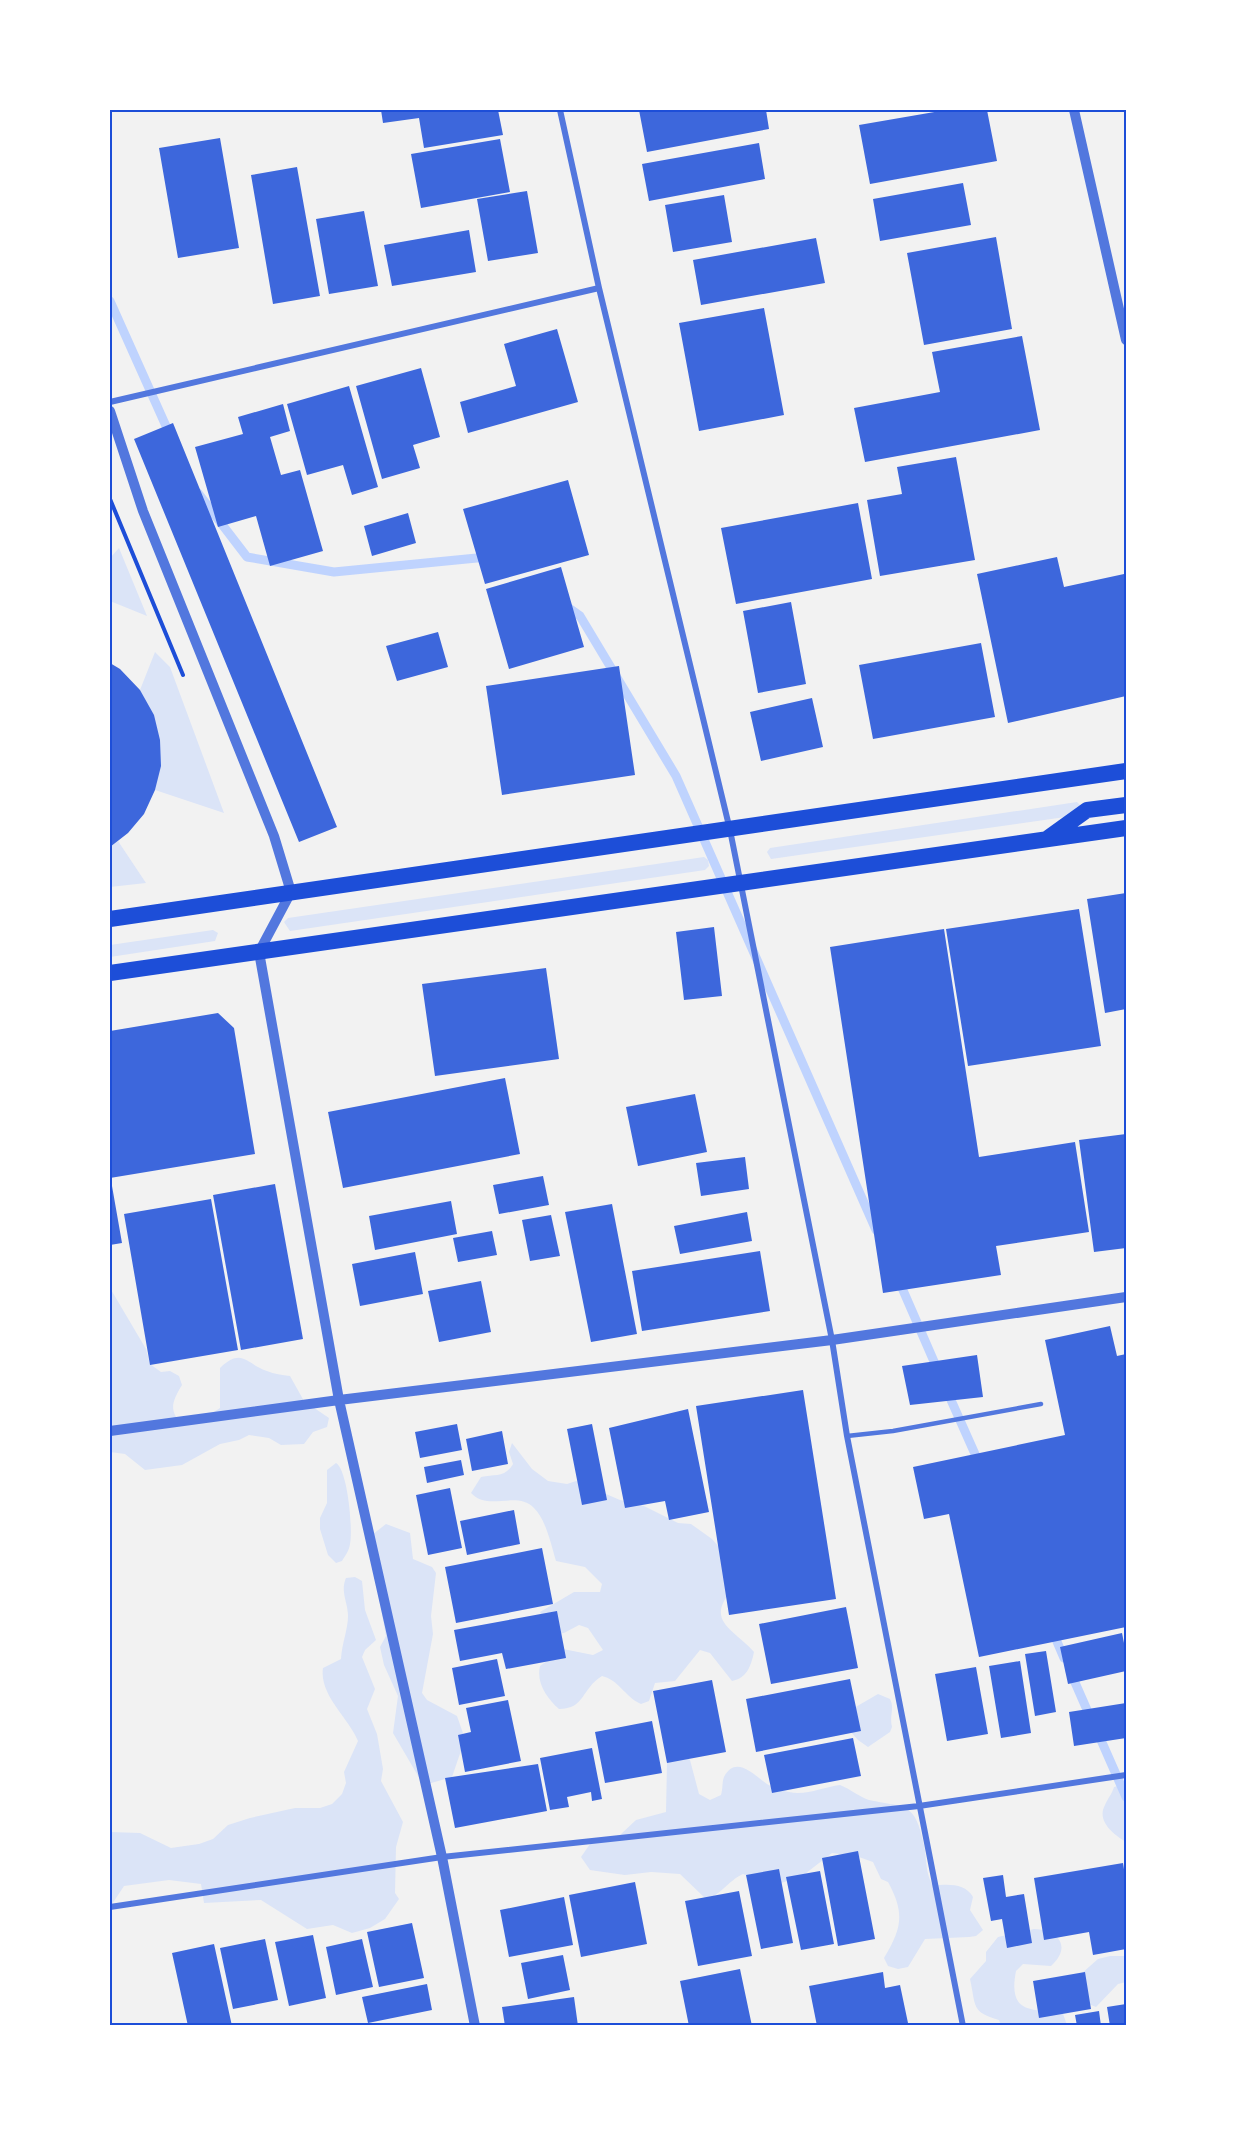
<svg xmlns="http://www.w3.org/2000/svg" width="1236" height="2135" font-family="'Fira Sans Condensed',sans-serif">
<style>
.green{fill:#dbe4f7}
.lines{fill:none;stroke-linecap:round;stroke-linejoin:round}
.stream{stroke:#bfd3fe;stroke-width:9}
.building{fill:#3d67dc}
.path{stroke:#1d4ed8;stroke-width:4}
.service{stroke:#5277de;stroke-width:4.5}
.minor{stroke:#5277de;stroke-width:6}
.tertiary{stroke:#5277de;stroke-width:10}
.trunk{stroke:#1d4ed8;stroke-width:16}
.neatline{fill:none;stroke:#1d4ed8;stroke-width:2}
</style>
<rect width="100%" height="100%" fill="#f2f2f2"/>
<path class="green" d="M119 548 147 616 110 601V558Z
M155 652 170 667 224 813 155 790C164 749 160 727 140 690Z
M1077 802 1081 806 1065 817 771 859 767 852 770 848Z
M118 841 146 883 110 887V847Z
M704 857 708 860 709 866 705 870 290 931 284 922 288 918Z
M213 930 218 933 215 941 110 957V945Z
M110 1288 146 1349 150 1364 161 1372 170 1371 179 1376 182 1385C173 1400 168 1410 181 1423L200 1421 220 1408V1368C242 1347 246 1364 267 1371 274 1374 282 1375 290 1376L304 1401 329 1418 327 1427 313 1432 304 1444 281 1445 269 1438 249 1435 239 1440 220 1444 182 1465 145 1470 125 1454 110 1452Z
M512 1443 532 1469 548 1481 567 1484 576 1481 620 1500 644 1506 678 1523 691 1524 712 1539 727 1556 731 1591C705 1622 735 1630 754 1652 751 1666 747 1678 732 1681L710 1653 700 1650 675 1681 655 1683 649 1701 641 1704C625 1697 619 1680 602 1676 581 1689 585 1709 559 1709 547 1698 536 1683 540 1666L563 1649 593 1655 603 1650 588 1628 579 1625 564 1633 555 1634 543 1621 540 1612 574 1592H600L602 1584 585 1567 556 1561C551 1544 546 1520 534 1508 516 1490 489 1512 471 1493L481 1477C495 1474 505 1478 513 1464L509 1452Z
M336 1463C348 1470 353 1531 350 1544 349 1551 345 1556 342 1561L336 1563 328 1555 320 1529V1518L327 1503V1470Z
M386 1524 410 1533 413 1559 432 1567 436 1573 431 1616 433 1634 422 1693 427 1700 457 1716 465 1739 452 1777 431 1783 421 1781 393 1733 398 1696 384 1665 380 1647 386 1636 368 1538Z
M355 1577 362 1581 365 1610 376 1640 365 1650 362 1657 375 1689 367 1709 377 1734 383 1769 381 1781 403 1822 396 1847 395 1893 399 1899 385 1919 370 1928 352 1933 333 1925 307 1929 261 1900 204 1903 201 1884 169 1880 124 1886 110 1907V1832L140 1833 171 1848 199 1844 213 1839 228 1825 250 1818 295 1808H320L332 1804 342 1794 346 1783 344 1772 358 1741C348 1717 319 1695 323 1668L341 1659C342 1643 348 1629 348 1616 348 1602 340 1592 346 1578Z
M878 1694 890 1699C895 1708 889 1716 892 1727L890 1732 868 1747 858 1740 844 1724 847 1712Z
M685 1755 690 1760 699 1794 710 1800 721 1795C723 1789 722 1781 724 1777 736 1754 755 1776 767 1784 773 1788 781 1791 789 1792 805 1796 824 1787 840 1785 850 1789 860 1797 869 1800 907 1808 915 1802 924 1845 927 1859 925 1873 933 1886 947 1884 965 1883 973 1897L970 1910 983 1930 976 1936 969 1937 925 1939 908 1967 898 1969 888 1966 884 1958C902 1928 905 1913 888 1882L881 1879 873 1862 856 1856 832 1853 801 1877 774 1885 743 1874C729 1880 719 1897 706 1899L680 1874 651 1872 625 1875 590 1870 581 1857 590 1844 620 1835 636 1820 666 1812 667 1763 670 1758Z
M1126 1784V1842C1114 1835 1096 1821 1105 1805 1108 1798 1112 1794 1114 1787Z
M1034 1929C1059 1930 1072 1947 1051 1966L1023 1964 1016 1971C1008 2012 1029 2011 1062 2011L1067 2025H1001L999 2020C971 2012 976 2006 970 1979L986 1961V1952L998 1937Z
M1110 1956H1126V1982L1118 1984 1096 2007 1084 2002 1081 1974 1098 1959Z"/>
<g class="lines">
<path class="stream" d="M110 301 170 435
M198 493 247 557 334 572 487 557
M566 606 580 616 676 776 876 1230
M899 1281 939 1373
M947 1391 979 1463
M1052 1630 1064 1658
M1070 1671 1091 1719
M1097 1731 1126 1797"/>
</g>
<path class="building" d="M381 110H498L503 135 424 148 419 118 383 123Z
M639 110H766L769 129 647 152Z
M946 110H987L997 161 870 184 859 125Z
M220 138 239 248 178 258 159 148Z
M500 139 510 192 421 208 411 154Z
M759 143 765 179 649 201 642 164Z
M297 167 320 296 273 304 251 175Z
M963 183 971 225 880 241 873 199Z
M527 191 538 253 488 261 477 199Z
M724 195 732 242 673 252 665 205Z
M364 211 378 286 329 294 316 219Z
M469 230 476 272 392 286 384 245Z
M996 237 1012 329 924 345 907 253Z
M816 238 825 283 701 305 693 260Z
M764 308 784 415 699 431 679 323Z
M557 329 578 402 468 433 460 402 516 386 504 344Z
M1022 336 1040 430 865 462 854 408 940 392 932 352Z
M421 368 440 437 413 445 420 468 382 479 356 386Z
M349 386 378 487 352 495 343 465 307 475 287 404Z
M283 404 290 431 270 437 281 475 300 470 323 551 270 566 256 516 218 527 195 447 243 434 238 417Z
M173 423 337 827 299 842 134 439Z
M956 457 975 560 880 576 867 500 902 494 897 467Z
M568 480 589 555 485 584 463 509Z
M858 503 872 579 736 604 721 528Z
M408 513 416 543 372 556 364 526Z
M1057 557 1064 587 1124 574 1126 588V696L1008 723 977 574Z
M561 567 584 647 509 669 486 589Z
M791 602 806 684 758 693 743 611Z
M438 632 448 667 397 681 386 646Z
M981 643 995 717 873 739 859 665Z
M110 663 120 669 140 690 154 715 160 740 161 766 155 790 144 814 128 833 110 847Z
M619 666 635 775 502 795 486 686Z
M812 698 823 747 761 761 750 712Z
M1126 893V1009L1105 1013 1087 899Z
M1079 909 1101 1046 968 1066 946 929Z
M714 927 722 996 684 1000 676 932Z
M944 929 979 1157 1075 1142 1089 1232 996 1246 1001 1275 883 1293 830 947Z
M546 968 559 1059 435 1076 422 984Z
M218 1013 234 1028 255 1154 110 1178V1031Z
M505 1078 520 1154 343 1188 328 1112Z
M695 1094 707 1152 638 1166 626 1107Z
M1126 1134V1248L1094 1252 1079 1140Z
M745 1157 749 1189 701 1196 696 1163Z
M543 1176 549 1205 499 1214 493 1185Z
M275 1184 303 1339 241 1350 213 1195Z
M110 1186H112L122 1243 110 1245Z
M211 1199 238 1350 150 1365 124 1214Z
M451 1201 457 1234 375 1250 369 1216Z
M612 1204 637 1334 591 1342 565 1212Z
M747 1212 752 1241 680 1254 674 1226Z
M551 1215 560 1256 530 1261 522 1220Z
M492 1231 497 1255 458 1262 453 1238Z
M760 1251 770 1311 642 1331 632 1271Z
M415 1252 423 1294 360 1306 352 1264Z
M481 1281 491 1332 439 1342 428 1291Z
M1110 1326 1117 1356 1126 1354V1627L979 1657 949 1514 924 1519 913 1467 1065 1435 1045 1340Z
M977 1355 983 1397 910 1405 902 1366Z
M803 1390 836 1599 729 1615 696 1406Z
M688 1409 709 1512 669 1520 665 1501 625 1508 609 1428Z
M457 1424 462 1450 420 1458 415 1432Z
M592 1424 607 1500 582 1505 567 1429Z
M502 1431 508 1464 472 1471 466 1439Z
M461 1460 464 1475 427 1483 424 1467Z
M450 1488 462 1548 428 1555 416 1495Z
M514 1510 520 1544 467 1555 460 1521Z
M542 1548 553 1604 456 1623 445 1567Z
M846 1607 858 1668 771 1684 759 1624Z
M557 1611 566 1658 506 1669 502 1653 460 1661 454 1630Z
M1122 1633 1126 1653V1671L1068 1684 1060 1647Z
M1046 1651 1056 1712 1035 1716 1025 1654Z
M497 1659 505 1696 459 1705 452 1668Z
M1020 1661 1031 1733 1001 1738 989 1666Z
M976 1667 988 1734 947 1741 935 1674Z
M850 1679 861 1731 756 1752 746 1699Z
M712 1680 726 1752 667 1763 653 1691Z
M508 1700 521 1761 465 1772 458 1735 471 1732 466 1708Z
M1126 1703V1738L1074 1746 1069 1712Z
M652 1721 662 1773 605 1783 595 1732Z
M853 1738 861 1776 772 1793 764 1755Z
M592 1748 602 1799 592 1801 591 1792 567 1797 569 1807 550 1810 540 1758Z
M538 1764 547 1811 455 1828 445 1778Z
M858 1851 875 1939 838 1946 822 1858Z
M1123 1863 1126 1882V1949L1093 1955 1089 1932 1044 1940 1034 1878Z
M779 1869 793 1943 761 1949 746 1875Z
M820 1871 834 1944 801 1950 786 1877Z
M1003 1875 1006 1897 1024 1894 1032 1943 1007 1948 1002 1919 991 1921 983 1878Z
M635 1882 647 1944 581 1957 569 1895Z
M739 1891 752 1956 698 1966 685 1901Z
M564 1897 573 1945 509 1957 500 1910Z
M412 1923 424 1978 379 1987 367 1932Z
M313 1935 326 1998 289 2006 275 1942Z
M265 1939 278 2000 233 2009 220 1948Z
M362 1939 373 1987 336 1995 326 1947Z
M214 1944 232 2026H188L172 1953Z
M563 1955 570 1990 528 1999 521 1963Z
M740 1969 752 2026H689L680 1981Z
M883 1972 885 1988 900 1985 908 2023 817 2026 809 1986Z
M1085 1972 1091 2009 1039 2018 1033 1981Z
M427 1984 432 2010 368 2023 362 1997Z
M574 1997 578 2026H505L502 2007Z
M1126 2004V2026H1110L1107 2007Z
M1099 2011 1101 2026H1077L1075 2015Z"/>
<g class="lines">
<path class="path" d="M110 499 183 675"/>
<path class="service" d="M847 1436 893 1431 1041 1404"/>
<path class="minor" d="M560 110 599 288 730 830 832 1340 847 1436 963 2026
M110 402 599 288
M110 1907 442 1857 919 1806 1126 1775"/>
<path class="tertiary" d="M1074 110 1126 340
M110 411 143 511 274 836 291 892 259 952 339 1400 442 1857 475 2026
M110 1431 339 1400 832 1340 1126 1297"/>
<path class="trunk" d="M1048 838 1087 810 1126 805
M110 919 1126 771
M110 973 1126 828"/>
</g>
<rect width="1236" height="2135" fill="none" stroke="#ffffff" stroke-width="222"/>
<rect x="111" y="111" width="1014" height="1913" class="neatline"/>
</svg>
